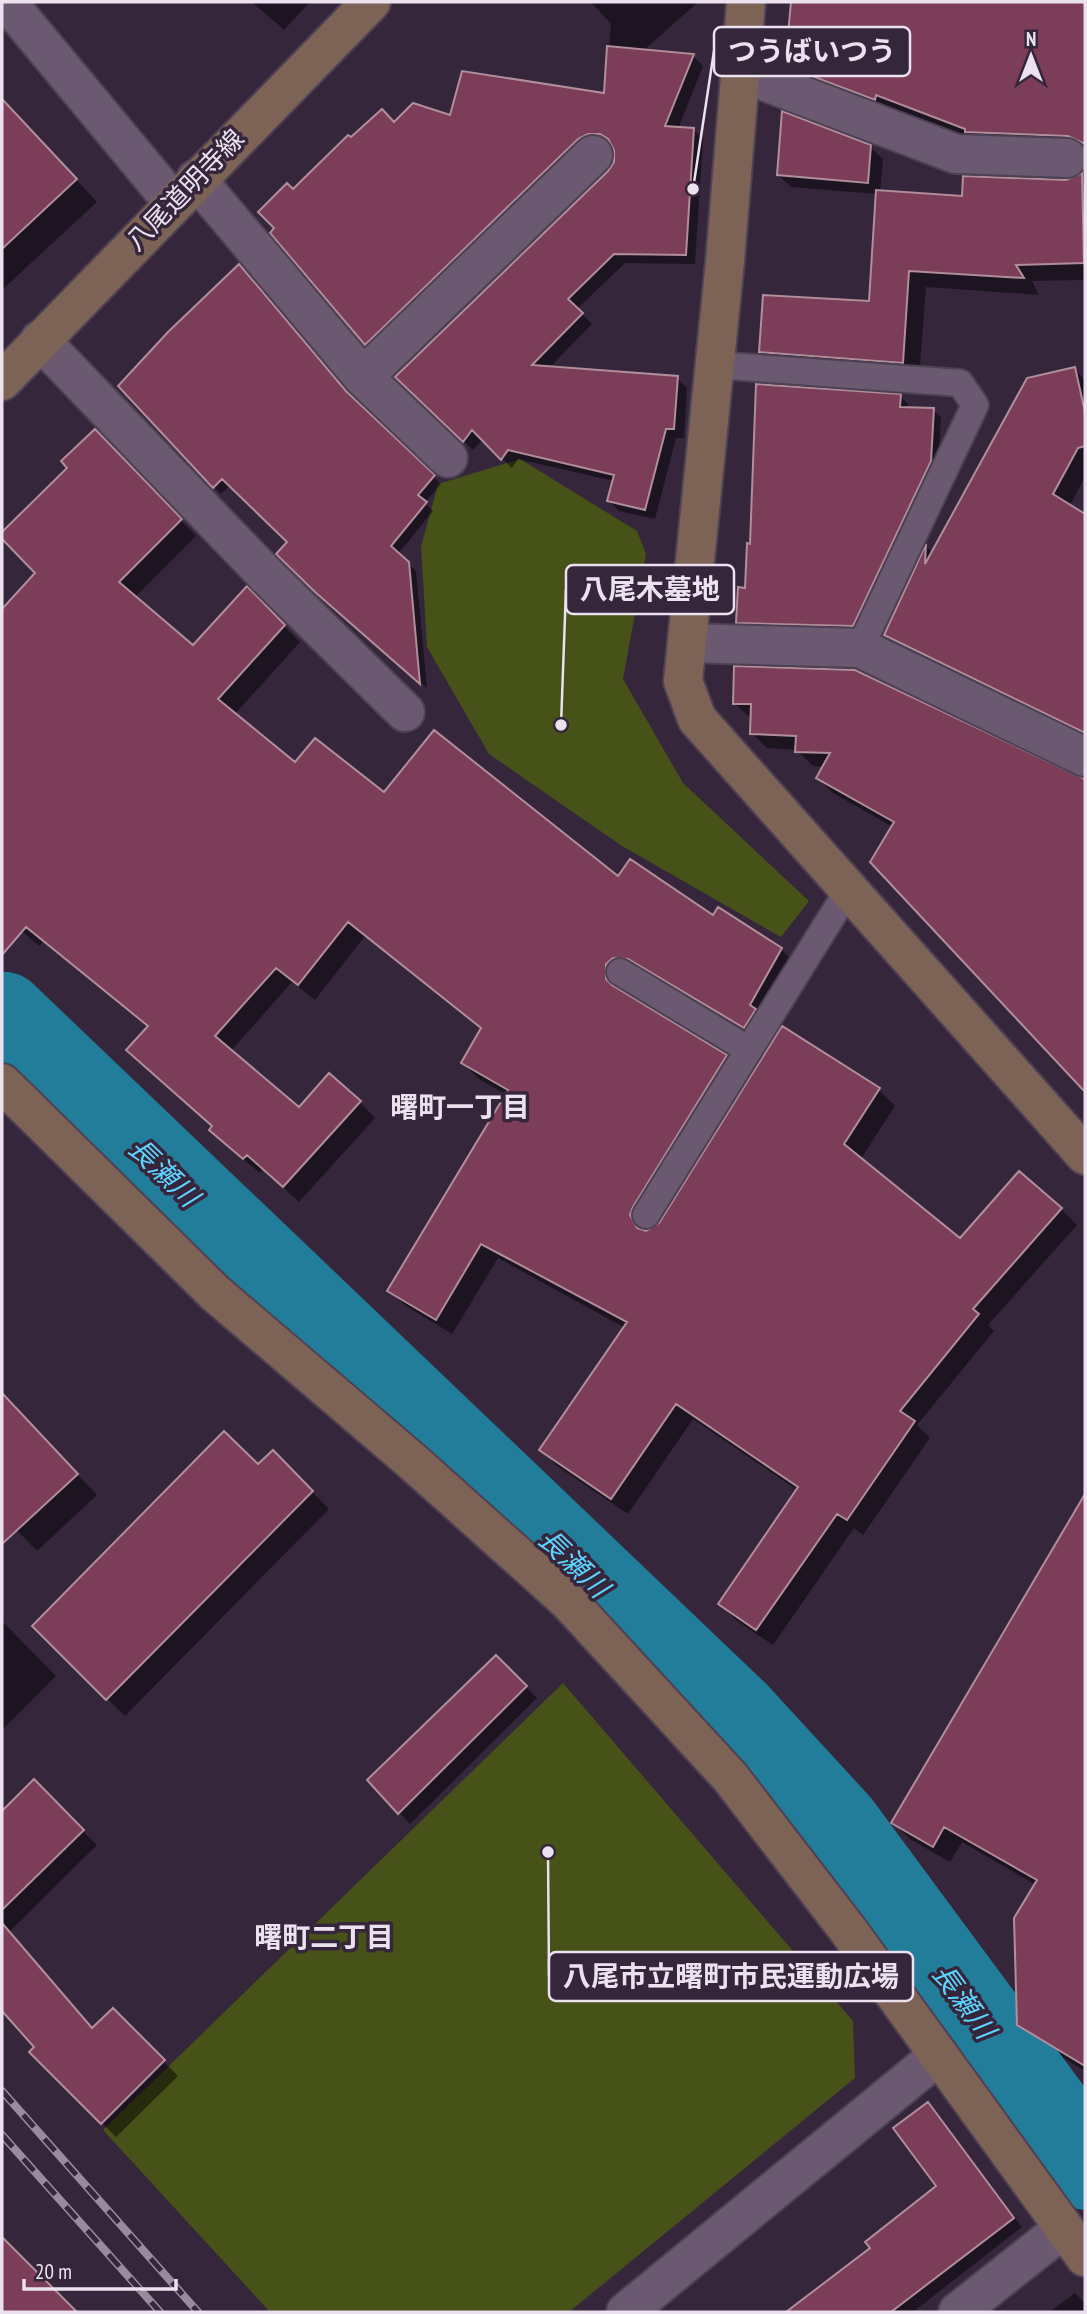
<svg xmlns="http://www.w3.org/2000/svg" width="1087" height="2314" font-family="'PT Sans Narrow','Noto Sans JP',sans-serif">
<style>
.green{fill:#465217}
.shadow{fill:#0007}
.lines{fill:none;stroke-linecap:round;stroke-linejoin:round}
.river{stroke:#227d9a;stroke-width:91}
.building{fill:#7c3d58;stroke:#b08e9a;stroke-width:2}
.lane-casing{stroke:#4e4153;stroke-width:30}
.street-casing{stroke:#4e4153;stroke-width:42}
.secondary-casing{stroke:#4e4153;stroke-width:42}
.lane{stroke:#6b5972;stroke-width:26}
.street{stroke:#6b5972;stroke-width:38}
.secondary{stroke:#7d6256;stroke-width:38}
.rail-casing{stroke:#988b9d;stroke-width:8}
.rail{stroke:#36263c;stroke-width:5;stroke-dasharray:16;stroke-linecap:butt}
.labels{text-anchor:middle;stroke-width:7;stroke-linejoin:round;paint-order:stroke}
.street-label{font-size:26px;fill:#ebe1ef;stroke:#36263c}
.neighbourhood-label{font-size:28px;font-weight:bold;fill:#ebe1ef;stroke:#36263c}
.water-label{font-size:28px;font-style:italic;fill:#5bd5ff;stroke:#36263c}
.leader{fill:none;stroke:#ebe1ef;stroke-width:2.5}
.callout-dot{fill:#ebe1ef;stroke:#36263c;stroke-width:2.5}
.callout{fill:#36263c;stroke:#ebe1ef;stroke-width:2.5}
.callout-label{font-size:28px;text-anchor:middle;font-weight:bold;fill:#ebe1ef}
</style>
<rect width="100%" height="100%" fill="#36263c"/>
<path class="green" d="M520 459 637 531 646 554 623 679 683 783 809 901 781 937 622 846 489 754 427 647 421 547 438 484Z
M563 1683 853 2021 855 2078 569 2312H270L103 2130Z"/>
<path class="shadow" d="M252 2H310L284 30Z
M591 2H698L643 51 693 56 703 66 678 129H693L703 139 695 264 625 263 577 309 592 324 549 368 677 378 687 388 684 438H676L655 519 619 511 609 501 614 481 518 459 512 468 483 439 473 450 397 377 610 172 615 162 616 150 611 144 599 143 376 354 366 344 293 192 351 140 394 124 605 95 611 24Z
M792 2H1085V152L984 149 804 82 787 65Z
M2 100 97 202 2 290Z
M870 147 883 159 880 192 964 198 1067 182 1077 179 1085 172V280L1032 281 1039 295 926 287 919 379 778 369 761 352 871 303 877 194 791 187 778 175Z
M1074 368 1085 380V477L1069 507 1085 516V739L901 650 886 635 927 547 933 553Z
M120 386 352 399 441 484 425 503 433 511 398 554 416 571 427 688 286 561 290 542 230 485 221 494Z
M900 396 908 404 907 409 933 410 941 417 938 469 860 633 745 629 738 622 747 590Z
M111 447 196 536 135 597 193 648 247 589 300 642 234 715 295 764 619 879 714 917 781 949 796 965 760 1043 622 981 621 993 726 1056 742 1072 648 1223 645 1233 661 1225 783 1028 879 1090 895 1106 860 1160 960 1241 1061 1209 1077 1225 988 1325 994 1331 917 1425 930 1438 863 1535 854 1528 773 1645 736 1620 720 1604 797 1490 693 1419 628 1514 557 1466 542 1450 625 1328 498 1258 452 1334 406 1306 390 1291 507 1095 479 1079 463 1063 482 1030 365 936 315 1000 292 982 230 1052 299 1109 360 1102 375 1118 299 1202 263 1169 260 1173 227 1146 211 1130 214 1127 128 1050 149 1027 43 942 39 946 2 914V611L37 572 2 535 70 468Z
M736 668 1085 780V1089L872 862 893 827 833 793 818 778 824 767 813 766 797 750 767 748 752 733V719L735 704Z
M2 1395 97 1495 37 1551 2 1515Z
M273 1452 329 1509 125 1716 34 1626 258 1467Z
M1078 1510 1085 1514V2071L1036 2041 1019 2024 1036 1885 962 1842 950 1862 910 1839 893 1823Z
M2 1621 56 1676 2 1730Z
M496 1657 537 1698 410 1824 369 1780Z
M34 1782 97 1845 9 1932 93 2029 113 2010 178 2076 116 2137 32 2052 36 2048 2 2008V1814Z
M1085 2086V2118L1070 2103Z
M928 2104 1022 2227 913 2312H789L839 2276 939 2186Z
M2 2239 68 2305 61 2312H14L2 2300Z
M1075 2293 1085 2303V2312H1049Z"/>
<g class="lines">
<path class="river" d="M2 1017 735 1717 836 1827 1085 2164"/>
</g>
<path class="building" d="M791 2H1085V144L1068 136 965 132V129L876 95 875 100 785 66Z
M607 46 694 54 665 126 694 128 686 255 614 254 568 299 583 313 532 365 678 376 674 429H666L645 510 607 501 614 475 508 450 501 460 472 430 463 442 395 377 608 171 614 162V150L608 139 600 134H588L578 139 365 345 270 233 274 228 258 212 287 183 293 189 348 135 351 137 382 109 394 122 413 103 450 115 462 71 604 93Z
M2 99 77 179 2 249Z
M782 111 871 145 868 183 777 175Z
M1082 173 1084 263 1016 265 1024 278 909 271 903 363 759 352 763 295 869 301 876 190 962 196 963 176 1066 180Z
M239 264 346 391 435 475 418 495 427 502 391 546 409 562 420 684 315 592 276 554 287 542 222 479 213 488 118 386 168 332Z
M1075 367 1085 412V446L1078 448 1053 494 1085 514V733L884 635 926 544 925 564 1027 378Z
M756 384 901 394 900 407 934 408 931 461 853 626 736 623 738 587 745 588 747 543 750 544Z
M95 429 182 519 119 582 193 645 247 586 285 625 218 699 295 762 315 738 384 792 434 730 618 876 630 859 713 915 718 907 782 948 750 1005 756 1009 744 1028 628 959 613 958 606 964V979L612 985 727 1055 633 1207 630 1215 637 1228 646 1231 659 1223 782 1026 880 1088 844 1144 960 1238 1019 1171 1062 1208 973 1309 979 1314 900 1411 915 1421 847 1520 837 1514 756 1630 718 1604 798 1487 676 1404 611 1499 539 1450 627 1322 481 1244 436 1320 387 1291 508 1090 461 1063 481 1028 348 922 298 985 276 968 215 1036 299 1107 329 1073 361 1101 283 1187 247 1155 243 1159 209 1130 212 1126 126 1050 148 1026 26 927 2 955V609L35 573 2 539V532L67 468 61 461Z
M734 666 855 670 1085 779V1092L870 862 894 822 816 778 830 753 795 752 796 736 750 734 751 704H733Z
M2 1393 78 1474 2 1544Z
M224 1431 258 1464 273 1450 313 1491 106 1700 32 1626Z
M1085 1494V2066L1017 2025 1014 1918 1037 1880 944 1827 933 1847 891 1823Z
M496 1655 527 1686 398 1814 367 1780Z
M34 1779 84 1830 2 1910V1811Z
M2 1923 92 2028 113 2008 165 2060 101 2124 29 2052 34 2047 2 2011Z
M928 2102 1014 2218 891 2312H786L870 2248 865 2242 936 2186 893 2128Z
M2 2237 77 2312H2Z"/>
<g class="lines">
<defs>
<path id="lane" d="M715 365 960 383 975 405 860 648
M620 972 749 1050
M646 1215 849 889"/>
<path id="street" d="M7 2 173 202
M740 72 956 154 1067 158
M196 179 363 377 448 458
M40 340 267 576 405 712
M363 377 593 155
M687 643 860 648 1085 757
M626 2312 939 2055
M958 2312 1064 2228"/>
<path id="secondary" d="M746 2 725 261 683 681 697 719 1085 1155
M2 381 371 2
M2 1083 215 1293 414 1463 567 1600 730 1777 848 1930 1085 2257"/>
</defs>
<use href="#lane" class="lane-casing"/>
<use href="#street" class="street-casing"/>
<use href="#secondary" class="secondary-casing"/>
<use href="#lane" class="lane"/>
<use href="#street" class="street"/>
<use href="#secondary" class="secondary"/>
<defs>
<path id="rail" d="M2 2091 198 2312
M2 2135 160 2312"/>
</defs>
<use href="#rail" class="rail-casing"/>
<use href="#rail" class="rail"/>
</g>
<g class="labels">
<g class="street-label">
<text transform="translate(185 190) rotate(-46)" y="9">八尾道明寺線</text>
</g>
<g class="neighbourhood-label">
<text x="460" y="1117">曙町一丁目</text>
<text x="324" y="1947">曙町二丁目</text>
</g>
<g class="water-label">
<text transform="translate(164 1172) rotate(44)" y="10">長瀬川</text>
<text transform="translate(574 1563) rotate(44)" y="10">長瀬川</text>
<text transform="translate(964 2001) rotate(54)" y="10">長瀬川</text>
</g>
</g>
<path class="leader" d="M693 189L714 51M561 725L566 589M548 1852L549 1976"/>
<g class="callout-dot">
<circle cx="693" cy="189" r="7"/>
<circle cx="561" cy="725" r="7"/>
<circle cx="548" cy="1852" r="7"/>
</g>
<g class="callout">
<rect x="714" y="27" width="196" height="49" rx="7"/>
<rect x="566" y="565" width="168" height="49" rx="7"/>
<rect x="549" y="1952" width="364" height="49" rx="7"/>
</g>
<g class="callout-label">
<text x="812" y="61">つうばいつう</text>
<text x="650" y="599">八尾木墓地</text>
<text x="731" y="1986">八尾市立曙町市民運動広場</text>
</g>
<rect width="1087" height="2314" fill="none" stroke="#ebe1ef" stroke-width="7"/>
<g transform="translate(1031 56)" stroke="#36263c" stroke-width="5" paint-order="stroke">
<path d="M0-5L12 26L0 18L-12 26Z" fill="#ebe1ef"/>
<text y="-10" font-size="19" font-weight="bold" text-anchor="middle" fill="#ebe1ef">N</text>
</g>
<path d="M24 2279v10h152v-10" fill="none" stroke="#ebe1ef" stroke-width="3.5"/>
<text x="35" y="2279" font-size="21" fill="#ebe1ef" stroke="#36263c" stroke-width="5" paint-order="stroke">20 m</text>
</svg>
